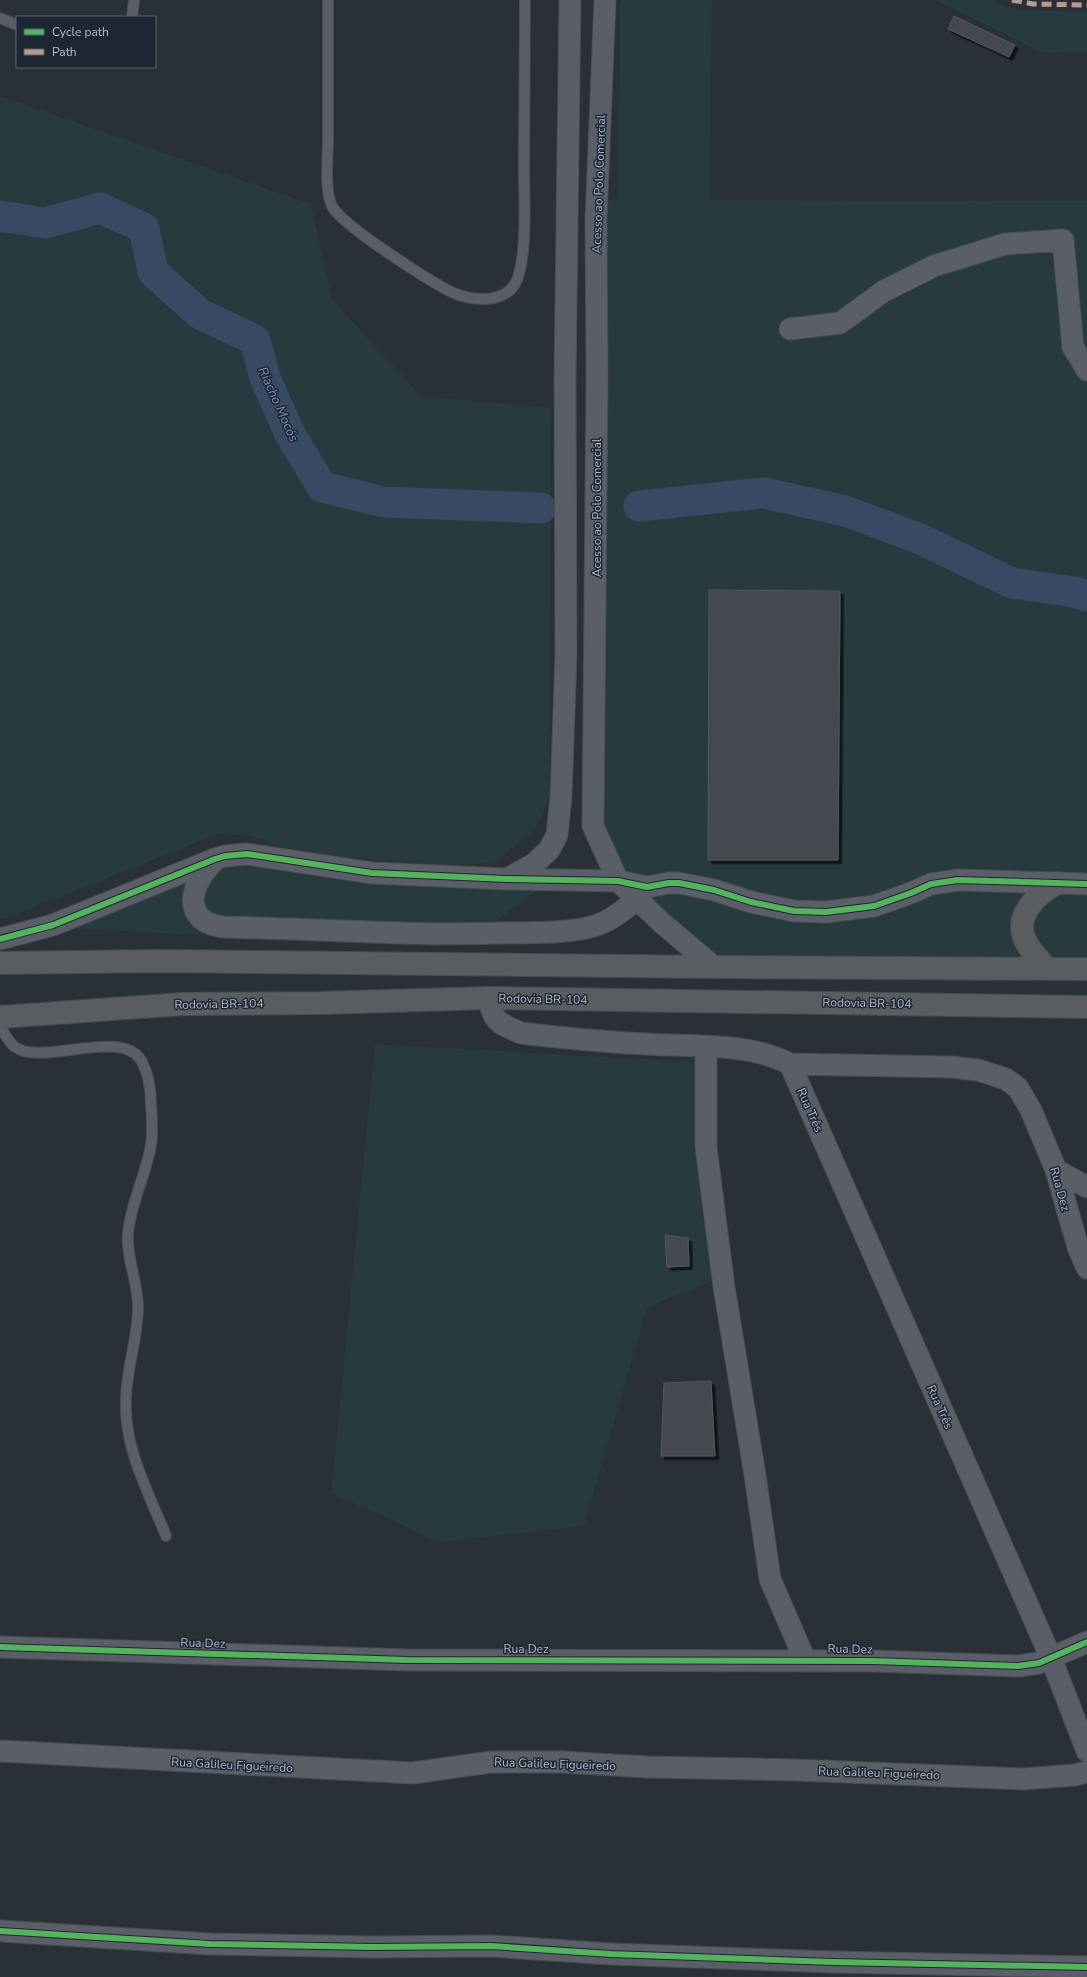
<svg xmlns="http://www.w3.org/2000/svg" width="1087" height="1977" font-family="'Nunito Sans',sans-serif">
<style>
.green{fill:#273a3e}
.lines{fill:none;stroke-linecap:round;stroke-linejoin:round}
.river{stroke:#384963;stroke-width:31}
.building{fill:#444950;stroke:#52575f;filter:url(#shadow)}
.lane-casing{stroke:#484c53;stroke-width:12}
.street-casing{stroke:#484c53;stroke-width:23}
.highway-casing{stroke:#474c53;stroke-width:24}
.lane{stroke:#5a5e66;stroke-width:10}
.street{stroke:#5a5e66;stroke-width:21}
.highway{stroke:#5a5d60;stroke-width:22}
.quiet{stroke:#b69a8f;stroke-width:5;stroke-dasharray:10 5;stroke-linecap:butt}
.cycleway-casing{stroke:#1d2633;stroke-width:8}
.cycleway{stroke:#56b35d;stroke-width:6}
.labels{text-anchor:middle;stroke-width:3;stroke-linejoin:round;paint-order:stroke}
.street-label{font-size:12px;fill:#b4bcc9;stroke:#1d2633}
.water-label{font-size:13px;font-style:italic;fill:#7c92b1;stroke:#1d2633}
</style>
<defs>
<filter id="shadow"><feDropShadow dx="3.5" dy="3.5" stdDeviation="0" flood-color="#0009"/></filter>
</defs>
<rect width="100%" height="100%" fill="#2a3038"/>
<path class="green" d="M620 0H712L709 200 1087 201V964L716 959 635 895 597 825 599 200H618Z
M935 0H996L998 4 1021 10 1087 12V52L1044 53Z
M0 96 311 204 332 299 421 396 551 408 549 800 535 829 494 863 442 865 371 859 316 858 251 836 218 834 6 918H0Z
M238 861 539 889 486 928 217 922 202 912V883L215 867Z
M193 874 189 895V920L217 936 63 928Z
M375 1044 697 1062 703 1210 716 1279 647 1307 584 1526 440 1542 331 1493Z"/>
<g class="lines">
<path class="river" d="M0 216 45 223 100 208 144 228 153 272 200 314 255 340 265 378 290 434 322 487 384 502 541 508
M639 506 764 493 845 511 918 538 1012 583 1075 592 1087 596"/>
</g>
<path class="building" d="M954 16 1015 45 1009 57 948 29Z
M709 590 840 591 838 860H708Z
M665 1235 688 1238 689 1266 667 1267Z
M711 1381 715 1456H661L664 1383Z"/>
<g class="lines">
<defs>
<path id="lane" d="M328 0C328 46 328 93 328 139 328 157 324 190 332 206 341 225 435 285 456 294 475 301 503 303 515 284 528 262 524 194 524 167 524 112 525 56 525 0
M132 17 134 0
M0 18 17 25
M0 1026C4 1033 9 1043 15 1047 42 1067 123 1026 142 1062 149 1075 151 1091 151 1106 152 1119 153 1132 151 1145 146 1175 131 1202 128 1233 126 1258 138 1282 138 1307 138 1337 127 1367 126 1397 123 1447 148 1491 166 1536"/>
<path id="street" d="M605 0 596 220 597 378 593 826 618 881 662 923 714 967
M790 329 840 323 884 291 934 266 1005 244 1063 240 1073 347 1087 370
M215 860C210 865 204 871 201 877 186 902 193 923 223 927 316 929 410 936 504 933 533 932 566 934 594 926 614 920 631 905 645 890
M507 879 534 864 549 850 557 835 561 797 566 654 565 378 570 0
M0 939 53 925 215 859 225 856 247 854 372 873 506 879 618 881 647 887 669 883H679L714 890 751 902 794 911 826 912 874 906 911 893 931 884 958 880 1087 884
M489 998C493 1023 499 1023 521 1033 562 1038 604 1042 646 1044 691 1047 749 1042 790 1064L951 1067 978 1070 1006 1079 1018 1088 1031 1110 1056 1170 1078 1247 1087 1268
M706 1047V1147L724 1287 755 1475 770 1579 805 1660
M790 1064 1051 1658 1087 1751
M1056 1170 1087 1187
M0 1647 407 1660 873 1661 1018 1666 1039 1663 1087 1642
M0 1751 413 1773 491 1762H563L647 1767 795 1770 1023 1779 1075 1775 1087 1772
M0 1931 210 1944 373 1947 491 1946 611 1954 833 1962 1087 1967"/>
<path id="highway" d="M0 963 158 961 714 967 1087 969
M1046 968C1039 959 1030 951 1025 940 1014 915 1037 894 1057 883
M0 1017 183 1004 320 1003 489 998 1087 1007"/>
</defs>
<use href="#lane" class="lane-casing"/>
<use href="#street" class="street-casing"/>
<use href="#highway" class="highway-casing"/>
<use href="#lane" class="lane"/>
<use href="#street" class="street"/>
<use href="#highway" class="highway"/>
<path class="quiet" d="M1012 0 1033 4 1087 5"/>
<defs>
<path id="cycleway" d="M0 939 53 925 215 859 225 856 247 854 372 873 506 879 618 881 647 887 669 883H679L714 890 751 902 794 911 826 912 874 906 911 893 931 884 958 880 1087 884
M0 1647 407 1660 873 1661 1018 1666 1039 1663 1087 1642
M0 1931 210 1944 373 1947 491 1946 611 1954 833 1962 1087 1967"/>
</defs>
<use href="#cycleway" class="cycleway-casing"/>
<use href="#cycleway" class="cycleway"/>
</g>
<g class="labels">
<g class="street-label">
<text transform="translate(599 184) rotate(-88)" y="4">Acesso ao Polo Comercial</text>
<text transform="translate(597 508) rotate(-90)" y="4">Acesso ao Polo Comercial</text>
<text transform="translate(543 999) rotate(1)" y="4">Rodovia BR-104</text>
<text transform="translate(867 1003) rotate(1)" y="4">Rodovia BR-104</text>
<text transform="translate(219 1004) rotate(-1)" y="4">Rodovia BR-104</text>
<text transform="translate(810 1110) rotate(66)" y="4">Rua Três</text>
<text transform="translate(1060 1189) rotate(74)" y="4">Rua Dez</text>
<text transform="translate(940 1407) rotate(66)" y="4">Rua Três</text>
<text transform="translate(203 1643) rotate(2)" y="4">Rua Dez</text>
<text x="526" y="1653">Rua Dez</text>
<text transform="translate(850 1649) rotate(1)" y="4">Rua Dez</text>
<text transform="translate(555 1764) rotate(2)" y="4">Rua Galileu Figueiredo</text>
<text transform="translate(232 1765) rotate(3)" y="4">Rua Galileu Figueiredo</text>
<text transform="translate(879 1773) rotate(2)" y="4">Rua Galileu Figueiredo</text>
</g>
<g class="water-label">
<text transform="translate(279 404) rotate(66)" y="5">Riacho Mocós</text>
</g>
</g>
<rect x="16" y="16" width="140" height="52" fill="#1d2633" stroke="#59626f"/>
<rect x="24" y="29" width="20" height="6" fill="#56b35d" stroke="#59626f"/>
<text x="52" y="36" font-size="12" fill="#b4bcc9">Cycle path</text>
<rect x="24" y="49" width="20" height="6" fill="#b69a8f" stroke="#59626f"/>
<text x="52" y="56" font-size="12" fill="#b4bcc9">Path</text>
</svg>
